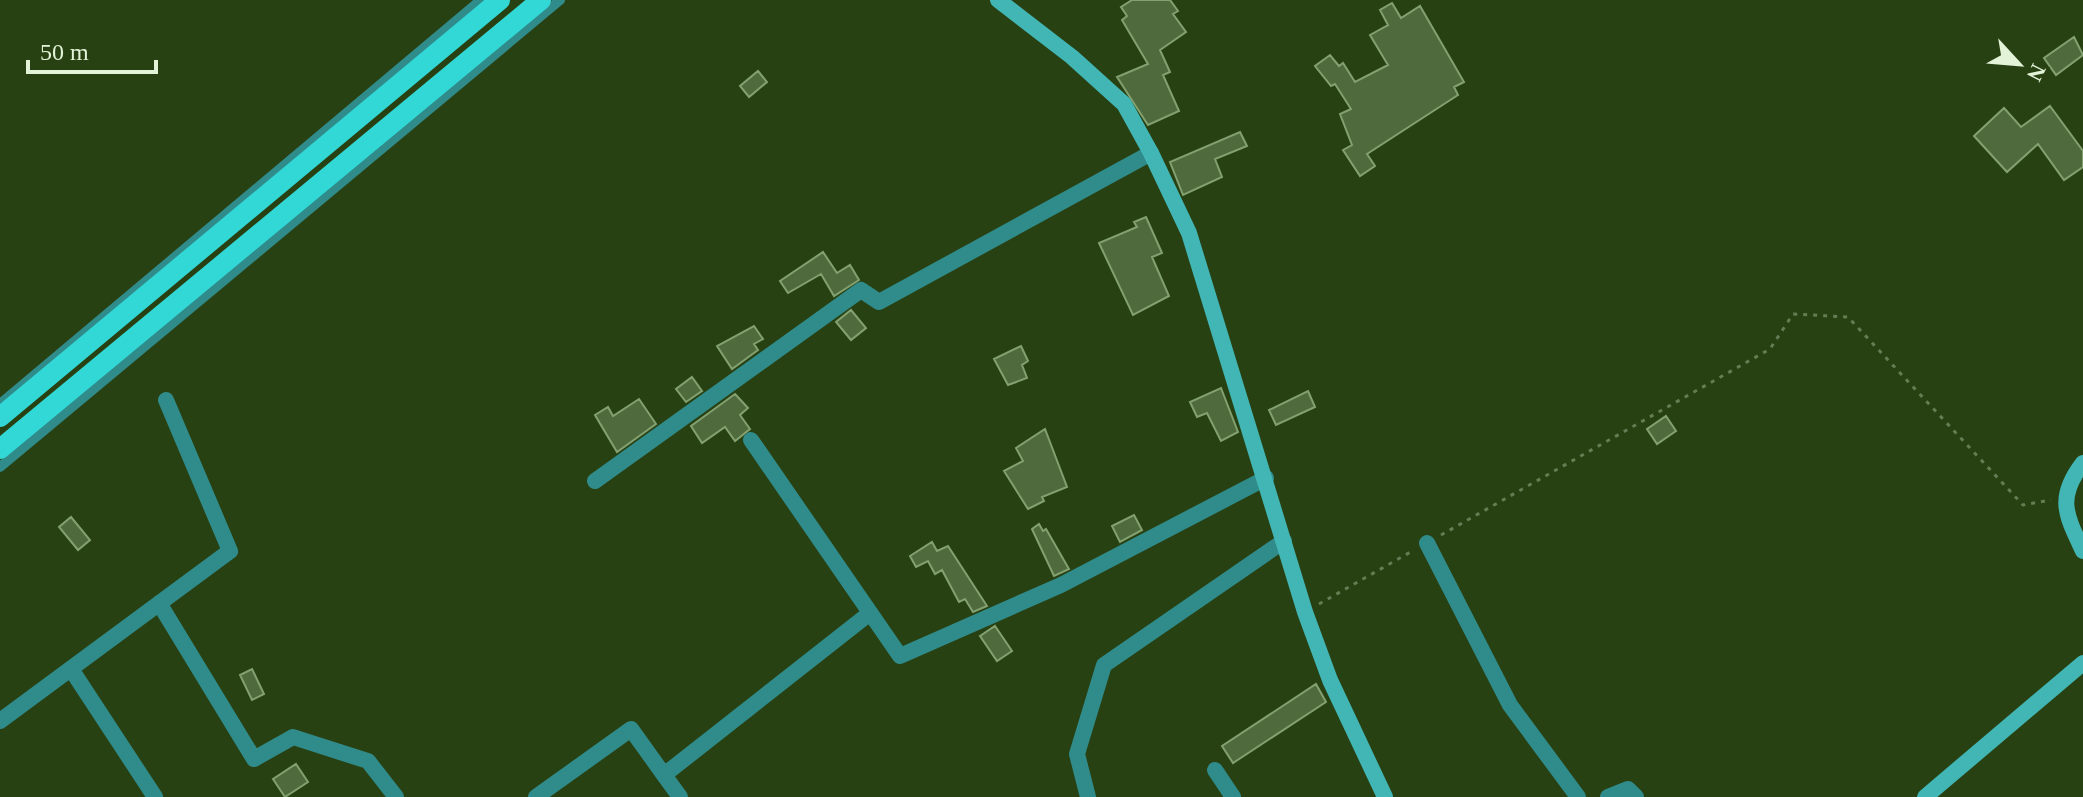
<svg xmlns="http://www.w3.org/2000/svg" width="2083" height="797" font-family="'Times New Roman',serif">
<style>
.building{fill:#4f6a3c;stroke:#83a170;stroke-width:2}
.lines{fill:none;stroke-linecap:round;stroke-linejoin:round}
.path{stroke:#667c54;stroke-width:3;stroke-dasharray:4 6;stroke-linecap:butt}
.lane{stroke:#308c8b;stroke-width:10}
.street{stroke:#308c8b;stroke-width:16}
.secondary{stroke:#41b6b4;stroke-width:16}
.primary{stroke:#32d8d6;stroke-width:20}
</style>
<rect width="100%" height="100%" fill="#284113"/>
<path class="building" d="M1132 0H1170L1178 11 1173 14 1186 32 1160 50 1170 72 1163 75 1179 111 1148 125 1117 77 1148 64 1122 20 1127 16 1121 7Z
M1392 3 1401 18 1420 6 1464 82 1454 87 1458 95 1367 154 1375 166 1360 176 1343 150 1352 145 1340 114 1351 109 1335 84 1331 86 1315 66 1330 55 1339 66 1343 63 1355 82 1388 65 1370 35 1388 25 1380 10Z
M2074 37 2083 55 2056 75 2044 58Z
M758 71 767 82 749 97 740 86Z
M2050 106 2083 151V167L2064 180 2038 144 2007 172 1974 136 2004 108 2021 127Z
M1240 132 1247 146 1215 159 1222 177 1183 195 1170 162Z
M1146 217 1162 253 1152 257 1169 296 1133 315 1099 243 1137 227 1134 222Z
M823 252 837 273 850 265 859 280 834 296 821 274 788 293 780 281Z
M851 310 866 328 851 340 836 322Z
M754 326 763 339 754 344 758 350 732 369 717 346Z
M1021 346 1028 361 1022 365 1027 378 1008 385 994 359Z
M692 377 702 391 686 402 676 389Z
M1221 388 1238 432 1221 441 1207 413 1197 417 1190 402Z
M1308 391 1315 407 1276 425 1269 410Z
M735 394 748 408 740 415 750 429 735 441 725 427 702 443 691 426Z
M639 399 656 424 617 452 595 415 608 407 613 416Z
M1666 416 1676 431 1657 444 1647 429Z
M1045 429 1067 487 1042 497 1044 501 1028 509 1004 471 1023 461 1016 448Z
M1134 515 1142 530 1120 542 1112 526Z
M71 517 90 540 78 550 59 527Z
M1039 524 1043 531 1046 529 1069 569 1054 576 1032 529Z
M932 542 937 551 948 546 987 606 973 612 965 599 959 602 942 570 935 574 928 561 916 567 910 556Z
M995 626 1012 651 997 661 980 636Z
M252 669 264 694 252 700 240 675Z
M1316 684 1326 702 1233 763 1222 746Z
M296 764 308 782 285 797 273 779Z"/>
<g class="lines">
<path class="path" d="M1441 535 1770 349 1793 314 1848 317 2023 505 2051 500
M1319 604 1414 550"/>
<path class="lane" d="M0 404 481 0
M0 467 560 0"/>
<path class="street" d="M751 440 900 656 1061 585 1266 478
M595 481 861 290 879 302 1151 153
M1427 543 1510 705 1578 797
M159 603 254 759 293 737 368 761 396 797
M71 669 155 797
M0 721 230 551 166 400
M1215 770 1233 797
M536 797 631 729 664 775
M680 797 664 775 870 613
M1088 797 1077 754 1104 665 1284 541
M1608 797 1628 789 1636 797"/>
<path class="secondary" d="M998 0 1072 57 1124 104 1151 153 1189 233 1305 612 1330 680 1385 797
M2083 463C2056 498 2066 515 2083 551
M1925 797 2083 663"/>
<path class="primary" d="M0 417 500 0
M0 449 541 0"/>
</g>
<g transform="translate(2019 64) rotate(116)" stroke="#284113" stroke-width="6" paint-order="stroke">
<path d="M0-6L14 30L0 20L-14 30Z" fill="#e2f3d8"/>
<text y="-12" font-size="22" font-weight="bold" text-anchor="middle" fill="#e2f3d8">N</text>
</g>
<path d="M28 60v12h128v-12" fill="none" stroke="#e2f3d8" stroke-width="4"/>
<text x="40" y="60" font-size="24" fill="#e2f3d8" stroke="#284113" stroke-width="6" paint-order="stroke">50 m</text>
</svg>
